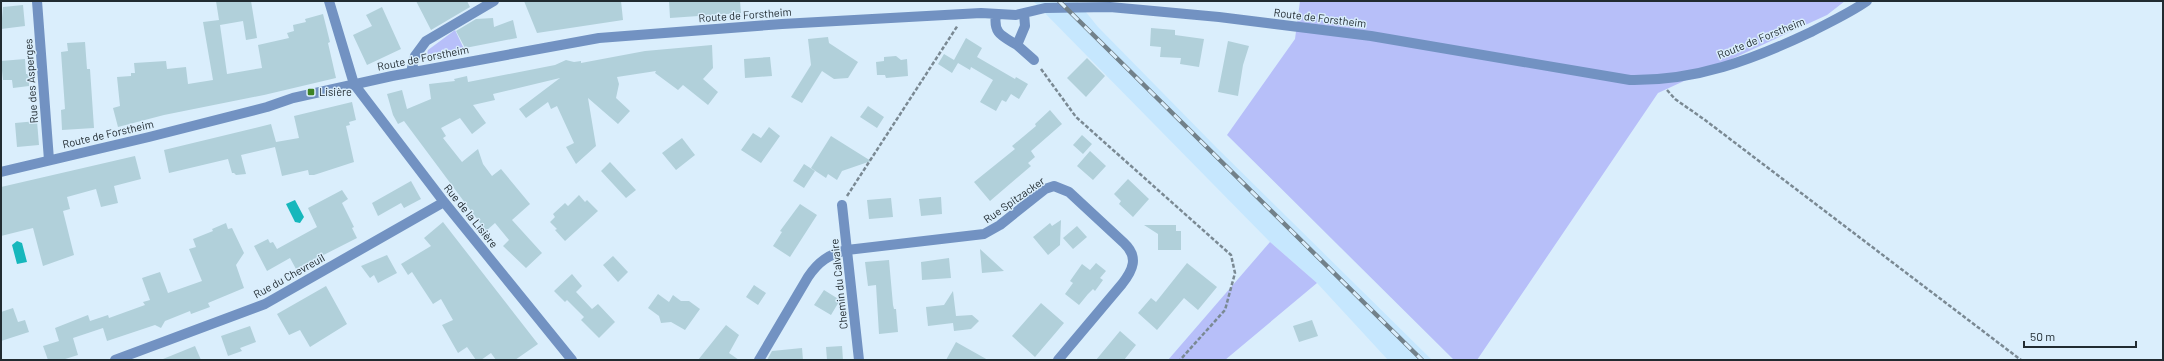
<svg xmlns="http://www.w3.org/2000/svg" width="2164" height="361" font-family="Barlow,sans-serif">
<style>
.built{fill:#c6e7fe}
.green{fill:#b7bff9}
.water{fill:#16b7bc}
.building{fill:#b1d0da}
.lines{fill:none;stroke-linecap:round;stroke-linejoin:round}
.path{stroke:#7a8993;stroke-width:2.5;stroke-dasharray:4 2;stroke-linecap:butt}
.minor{stroke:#7292c2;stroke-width:10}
.rail-casing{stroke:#72818a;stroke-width:4.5}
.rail{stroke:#daeefc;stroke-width:3;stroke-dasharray:9;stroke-linecap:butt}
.poi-dot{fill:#3d8225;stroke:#daeefc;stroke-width:1.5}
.labels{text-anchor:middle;stroke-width:3;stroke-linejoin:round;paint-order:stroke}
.street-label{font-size:11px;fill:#212b31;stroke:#daeefc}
.poi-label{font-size:11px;fill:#212b31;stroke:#daeefc;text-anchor:start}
</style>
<rect width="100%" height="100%" fill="#daeefc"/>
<path class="built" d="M1033 1H1077L1098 27 1217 148 1432 360H1388L1317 283 1270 242Z"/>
<path class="green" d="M1300 1H1845L1827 15 1658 93 1477 360H1454L1227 135 1295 39Z
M455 30 464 49 463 51 430 58 426 57 428 50Z
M1270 242 1317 283 1225 360H1168Z"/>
<path class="water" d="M295 200 304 217 300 223 295 222 286 204Z
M17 241 22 243 27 262 17 264 12 245Z"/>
<path class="building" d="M216 1H251L257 38 246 40 243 21 220 25 227 74 262 68 258 45 289 38 287 33 294 31 293 25 306 22 305 19 323 14 330 42 328 43 336 78 264 95 164 115 118 127 113 108 120 106 117 77 131 76V73H135L134 63 166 61 167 69 186 67 188 84 213 80 203 22 219 20Z
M416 1H467L470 7 431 30Z
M524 1H621L623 20 537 33Z
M669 1H740L741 13 670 18Z
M23 5 25 26 1 29 3 7Z
M382 7 401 49 367 65 353 35 372 26 366 15Z
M493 18 494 27 513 20 517 38 465 48 456 31 476 19Z
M1151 28 1175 30V35L1204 39 1199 67 1180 64 1181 58 1160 57 1161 47 1150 46Z
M828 37 829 43 858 62 848 78 834 79 822 71 802 103 791 97 811 65 808 39Z
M966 38 982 48 977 57 1015 79 1016 77 1028 84 1019 99 1011 94 1006 102 1002 100 996 111 980 102 993 80 971 67 970 70 958 63 952 73 938 64 944 54 954 60Z
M1228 41 1249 46 1243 65 1238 96 1218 92Z
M85 42 87 69H90L94 128 62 130 61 110 65 109 61 52 68 51 67 43Z
M712 45 713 68 703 79 718 92 708 105 683 85 678 90 655 73 656 71 617 77 619 84 616 98 630 111 618 124 588 98 596 146 576 164 566 147 574 143 557 106 551 109 548 102 526 118 519 109 560 78 493 94 495 100 473 105 486 123 472 134 460 118 441 128 446 136 443 138 462 162 478 149 483 164 492 176 501 169 530 204 512 220 542 253 526 268 503 246 509 240 495 223 486 231 404 121 398 124 393 115 387 94 402 90 407 109 431 99 429 84 455 81 454 79 467 76 468 82 555 65 566 60 574 62 581 61V63L645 51Z
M896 56 901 60 907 59 908 76 886 78 885 75H877L876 62 884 61V57Z
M770 57 772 76 745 78 744 59Z
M1087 58 1105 76 1086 97 1067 78Z
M25 59 26 74H29V86L13 88 12 80H3L1 61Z
M352 102 356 120 349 122 350 125 346 126 354 162 314 175H309L308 170 282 176 275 147 241 155 246 174 236 175 234 173H232L228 159 169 173 164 150 271 124 276 142 299 138 294 116Z
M868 106 884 117 877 128 860 117Z
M1050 110 1062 124 1031 151 1035 157 1028 163 1031 166 990 201 974 182 1015 149 1012 146 1036 126 1035 124Z
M37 121 39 145 17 147 15 123Z
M769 127 780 136 761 163 741 150 753 133 761 138Z
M1082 135 1092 144 1083 154 1073 145Z
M831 136 871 161 842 171 837 180 828 174 826 178 811 168Z
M682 138 695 155 676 170 662 153Z
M1090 151 1106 166 1093 180 1077 166Z
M135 156 141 179 114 186 118 203 101 207 96 189 67 197 70 209 63 211 74 255 43 266 33 228 1 236V187Z
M610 162 636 190 626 198 601 171Z
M804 164 815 171 804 188 793 181Z
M1128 179 1149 199 1133 217 1119 204 1121 201 1114 194Z
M411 181 421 199 404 208 401 203 378 216 372 203Z
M342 190 348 199 342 203 354 227 352 228 357 238 296 269 290 258 267 271 254 246 268 239 270 243 273 242 277 249 317 227 308 208Z
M579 195 585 202 587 200 598 211 565 241 555 230 557 229 550 222 555 217 553 214 565 203 568 206Z
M941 197 942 214 921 216 919 199Z
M891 198 893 217 869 219 867 200Z
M800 204 817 215 790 257 773 246 782 232 780 231Z
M1061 220 1060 245 1048 255 1033 237 1050 223 1052 226Z
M443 222 538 344 515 360H496L491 353 481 360H476L467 347 458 353 442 325 453 320 441 299 433 304 412 272 408 275 401 264 431 246 424 238Z
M226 223 228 229 232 228 244 253 236 265 244 288 208 303 210 307 191 314 190 311 165 321 161 328 155 325 107 341 103 328 73 338 78 355 62 360H48L43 346 59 341 55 328 88 315 90 321 108 315 109 318 145 305 143 302 150 300 142 278 160 272 168 293 202 281 189 249 196 247 193 239 213 231 212 229Z
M1144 225H1176V231H1181V250H1158V234Z
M1077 226 1087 237 1073 249 1063 238Z
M980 249 1004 271 982 273Z
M387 255 397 273 378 283 374 275 370 278 361 266Z
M613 256 628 272 618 282 603 265Z
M949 258 951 278 922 280 921 262Z
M889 260 893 305 894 309H896L898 332 879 334 876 285 868 286 865 262Z
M1096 263 1106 271 1100 278 1103 280 1095 291 1093 289 1088 294 1079 305 1065 294 1073 283 1070 281 1082 264 1090 270Z
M1187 263 1217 287 1198 310 1184 298 1157 330 1138 313 1151 298 1156 302Z
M572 274 582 286 576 292 592 309 598 304 615 322 599 338 581 320 584 317 567 300 565 302 554 291Z
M754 285 766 293 758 305 746 297Z
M326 286 347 324 310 347 300 330 289 335 277 314Z
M824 290 840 300 831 315 814 305Z
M953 291 956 316 972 315 979 321 971 329 954 331 953 323 928 326 926 307 944 305Z
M658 294 669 302 673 295 681 301H689L700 309 685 330 671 322 661 323 659 316 648 308Z
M1041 303 1064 323 1035 357 1012 336Z
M13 308 18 322 25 320 29 332 1 341V312Z
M1312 320 1318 336 1299 342 1293 326Z
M726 325 739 335 729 353 739 360H698Z
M250 326 256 342 240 348 242 351 228 356 221 336Z
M1120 331 1136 345 1124 360H1096Z
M956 342 988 360H946Z
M195 346 201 360H163V359Z
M842 346 843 360H827L826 347Z
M802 348 803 360H767L772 351Z"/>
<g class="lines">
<path class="path" d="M1041 69 1076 117 1231 255 1235 273 1225 310 1180 360
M1667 90 1675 99 1705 120 2021 360
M847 196 958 25"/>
<path class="minor" d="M37 1 49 160
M329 1 354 84 444 202 572 360
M996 14C993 34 1002 36 1017 45L1025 26 1024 13
M1017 45 1034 60
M411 72 415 56 426 41 494 1
M1 172 149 137 267 107 293 98 392 76 599 38 782 24 981 13 1016 15 1045 8 1110 7 1219 17 1371 36 1630 80C1696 81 1752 60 1811 32 1830 22 1850 13 1867 1
M842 205 859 360
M115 360 265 304 444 202
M759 360 808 277C818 262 829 254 847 250L984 234 1000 225 1045 189 1054 186 1069 192 1124 243C1139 257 1133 270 1122 284L1058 360"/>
<defs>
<path id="rail" d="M1059 1 1422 360"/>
</defs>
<use href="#rail" class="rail-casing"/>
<use href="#rail" class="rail"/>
</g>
<rect class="poi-dot" x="307" y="88" width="8" height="8" rx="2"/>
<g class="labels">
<g class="street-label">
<text transform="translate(745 15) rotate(-4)" y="4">Route de Forstheim</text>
<text transform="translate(1320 18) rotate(7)" y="4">Route de Forstheim</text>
<text transform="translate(1761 38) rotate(-22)" y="4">Route de Forstheim</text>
<text transform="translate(423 58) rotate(-11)" y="4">Route de Forstheim</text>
<text transform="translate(31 81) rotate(-94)" y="4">Rue des Asperges</text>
<text transform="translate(108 134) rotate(-13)" y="4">Route de Forstheim</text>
<text transform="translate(1014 200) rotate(-35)" y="4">Rue Spitzacker</text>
<text transform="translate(471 216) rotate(51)" y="4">Rue de la Lisière</text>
<text transform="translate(289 276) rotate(-29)" y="4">Rue du Chevreuil</text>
<text transform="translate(839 284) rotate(-96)" y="4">Chemin du Calvaire</text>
</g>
<g class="poi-label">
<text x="319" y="96">Lisière</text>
</g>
</g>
<rect width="2164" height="361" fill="none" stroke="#212b31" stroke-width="4"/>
<path d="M2024 341v6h112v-6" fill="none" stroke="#212b31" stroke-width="2"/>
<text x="2030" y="341" font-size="12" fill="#212b31" stroke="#daeefc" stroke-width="3" paint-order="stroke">50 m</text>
</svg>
